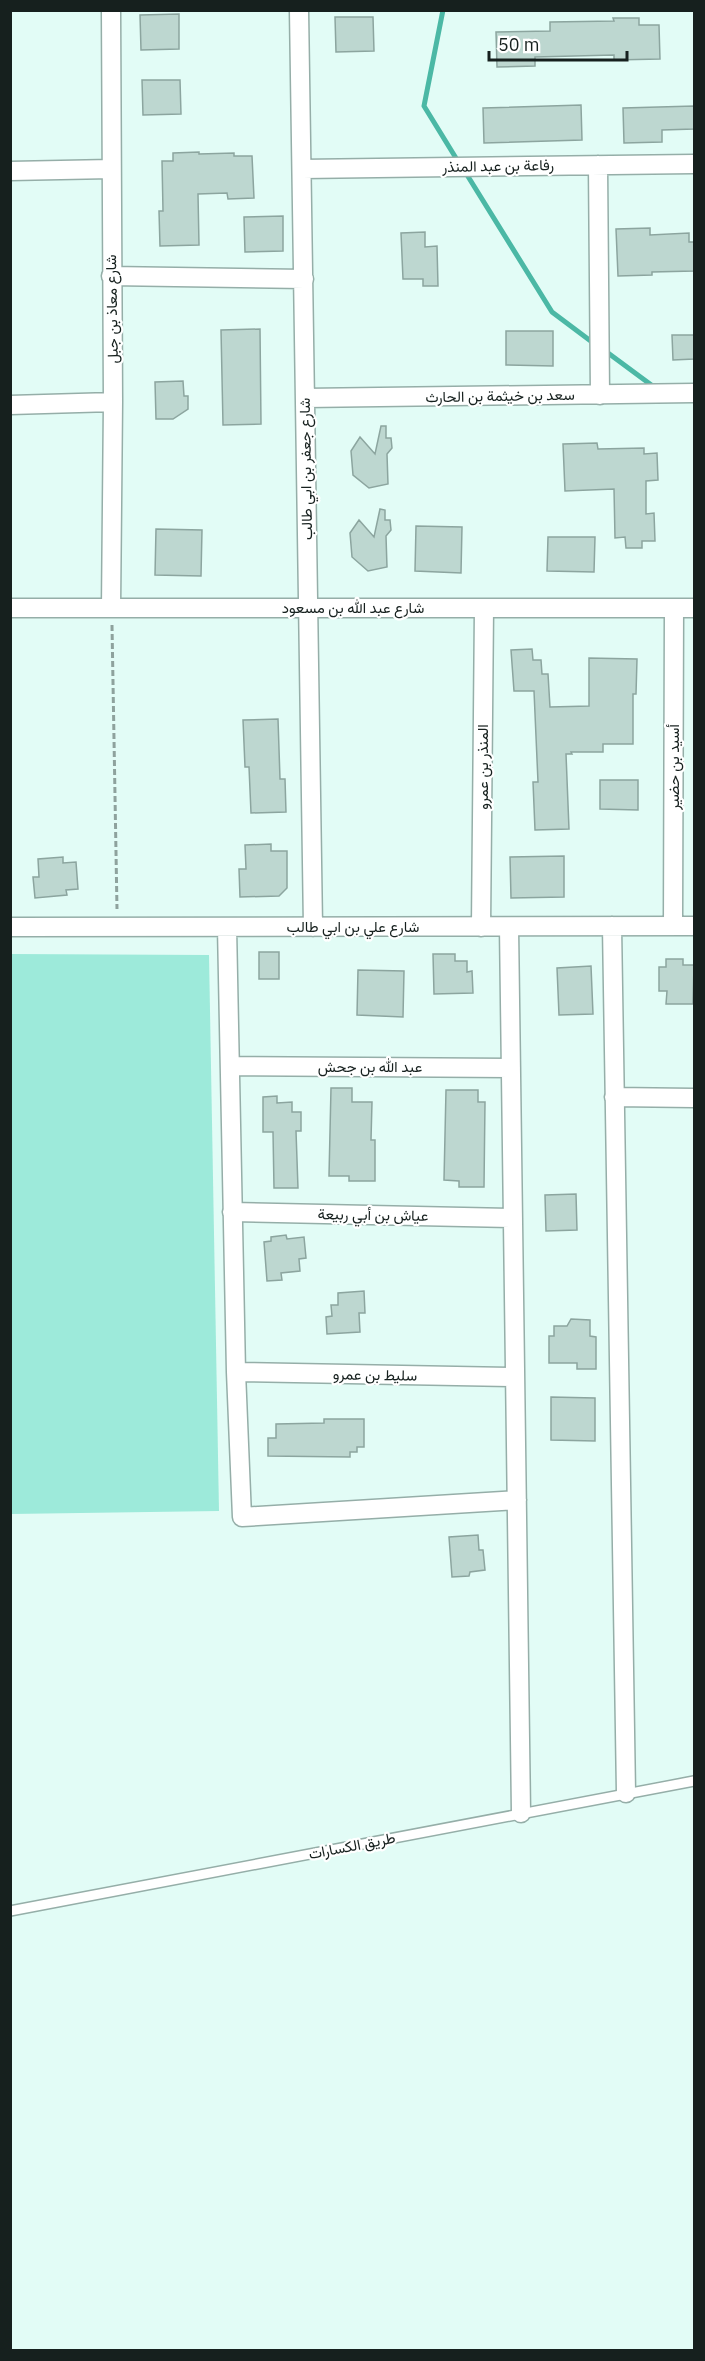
<svg xmlns="http://www.w3.org/2000/svg" width="705" height="2361" font-family="'IBM Plex Sans',Vazirmatn,sans-serif">
<style>
.green{fill:#9deada}
.lines{fill:none;stroke-linecap:round;stroke-linejoin:round}
.stream{stroke:#4bb8a5;stroke-width:5}
.building{fill:#bdd7d0;stroke:#8ca59f;stroke-width:1.5}
.lane-casing{stroke:#95aea8;stroke-width:12}
.street-casing{stroke:#95aea8;stroke-width:21}
.path{stroke:#8ea29d;stroke-width:3;stroke-dasharray:6 3;stroke-linecap:butt}
.lane{stroke:#fff;stroke-width:9}
.street{stroke:#fff;stroke-width:18}
.labels{text-anchor:middle;stroke-width:4.5;stroke-linejoin:round;paint-order:stroke}
.street-label{font-size:15px;fill:#16201e;stroke:#fff}
</style>
<rect width="100%" height="100%" fill="#e2fcf6"/>
<path class="green" d="M11 954 209 955 219 1511 11 1514Z"/>
<g class="lines">
<path class="stream" d="M443 10 424 106 459 163
M464 170 552 312 596 345
M604 350 654 387"/>
</g>
<path class="building" d="M179 14V49L141 50 140 15Z
M335 17H373L374 51 336 52Z
M613 18H639V25H659L660 59 614 60V55L535 57V66L497 67 496 32 550 31V22L614 21Z
M142 80H180L181 114 143 115Z
M581 105 582 140 484 143 483 108Z
M694 106V129L662 130V142L624 143 623 108Z
M199 152V154L234 153V156H252L254 198 228 199 227 193 198 194 199 245 160 246 159 211H163L162 161H173V153Z
M283 216V251L245 252 244 217Z
M650 228V235L689 233V242H694V271L652 272V275L618 276 616 229Z
M425 232V247L437 246 438 286H423V279H403L401 233Z
M260 329 261 424 223 425 221 330Z
M506 331H553V366L506 365Z
M672 335H694V359L673 360Z
M183 381 184 396H188V409L173 419H156L155 382Z
M381 426H386V438H391L392 448 387 454 388 484 369 488 353 475 351 451 360 437 375 454Z
M597 443 598 449 644 448V454L657 453 658 480 646 481V514L654 513 655 541H642V548H626L625 537 615 538 614 489 565 491 563 444Z
M380 509 385 510V520H390L391 530 386 536 387 567 368 571 352 557 350 533 359 520 374 537Z
M416 526 462 527 461 573 415 571Z
M156 529 202 530 201 576 155 575Z
M548 537H595L594 572 547 571Z
M532 649 533 660H541L542 674H548L550 707 589 706V658L637 659 636 694H633V744H603V752H571L572 754H566L569 829 535 830 533 782H538L534 691H514L511 650Z
M278 719 280 779H285L286 812 251 813 249 767H245L243 720Z
M600 780H638V810L600 809Z
M271 844V851H287V888L279 896 240 897 239 869H246L245 845Z
M564 856V897L511 898 510 857Z
M63 857V863L76 862 78 889 66 890 67 895 35 898 33 877H39L38 859Z
M259 952H279V979H259Z
M433 954H455V961H467V972L472 971 473 993 434 994Z
M666 959H683V965H694L693 1004H666L667 991H659V967H666Z
M591 966 593 1014 559 1015 557 968Z
M358 970 404 971 403 1017 357 1015Z
M331 1088H352V1102H372L371 1140H375V1181H349V1176H329Z
M446 1090H478V1102H485L484 1187H459V1181L444 1180Z
M277 1096V1103L292 1102V1112H301V1131H296L298 1188H274L273 1132H263V1097Z
M576 1194 577 1230 546 1231 545 1195Z
M286 1235 287 1239 304 1237 306 1258 299 1259 300 1271 281 1273 282 1280 267 1281 264 1242 271 1241V1237Z
M364 1291 365 1313H359L360 1332 327 1334 326 1317 332 1316 331 1305H338V1293Z
M571 1319 590 1320V1336L596 1337V1369H577V1363H549V1336H554V1326H567Z
M551 1397 595 1398V1441L551 1440Z
M324 1419H364V1447H357V1452H350V1457L268 1456V1438H276V1424L324 1423Z
M478 1535 479 1550H483L485 1570 470 1572 469 1576 452 1577 449 1537Z"/>
<g class="lines">
<defs>
<path id="lane" d="M10 1911 694 1781"/>
<path id="street" d="M111 10 113 402 111 608
M299 10 313 927
M598 165 600 395
M302 169 694 164
M10 171 111 169
M111 276 304 279
M305 398 694 393
M10 405 113 402
M10 608H694
M612 926 626 1793
M673 926 674 608
M10 927 694 926
M227 927 236 1372 242 1517 517 1500
M481 927 484 608
M509 927 521 1813
M230 1066 511 1068
M614 1097 694 1098
M232 1212 513 1218
M236 1372 514 1377"/>
</defs>
<use href="#lane" class="lane-casing"/>
<use href="#street" class="street-casing"/>
<path class="path" d="M112 625 117 909"/>
<use href="#lane" class="lane"/>
<use href="#street" class="street"/>
</g>
<g class="labels">
<g class="street-label">
<text transform="translate(498 166) rotate(-1)" y="5">رفاعة بن عبد المنذر</text>
<text transform="translate(112 309) rotate(-91)" y="5">شارع معاذ بن جبل</text>
<text transform="translate(500 396) rotate(-1)" y="5">سعد بن خيثمة بن الحارث</text>
<text transform="translate(306 469) rotate(-91)" y="5">شارع جعفر بن ابي طالب</text>
<text x="353" y="613">شارع عبد الله بن مسعود</text>
<text transform="translate(483 767) rotate(-90)" y="5">المنذر بن عمرو</text>
<text transform="translate(674 767) rotate(-90)" y="5">أسيد بن حضير</text>
<text x="353" y="932">شارع علي بن ابي طالب</text>
<text x="370" y="1072">عبد الله بن جحش</text>
<text transform="translate(373 1215) rotate(1)" y="5">عياش بن أبي ربيعة</text>
<text transform="translate(375 1375) rotate(1)" y="5">سليط بن عمرو</text>
<text transform="translate(352 1846) rotate(-11)" y="5">طريق الكسارات</text>
</g>
</g>
<rect width="705" height="2361" fill="none" stroke="#16201e" stroke-width="24"/>
<path d="M489 51v9h138v-9" fill="none" stroke="#16201e" stroke-width="3"/>
<text x="498" y="51" font-size="18" fill="#16201e" stroke="#ffffff" stroke-width="4.5" paint-order="stroke">50 m</text>
</svg>
